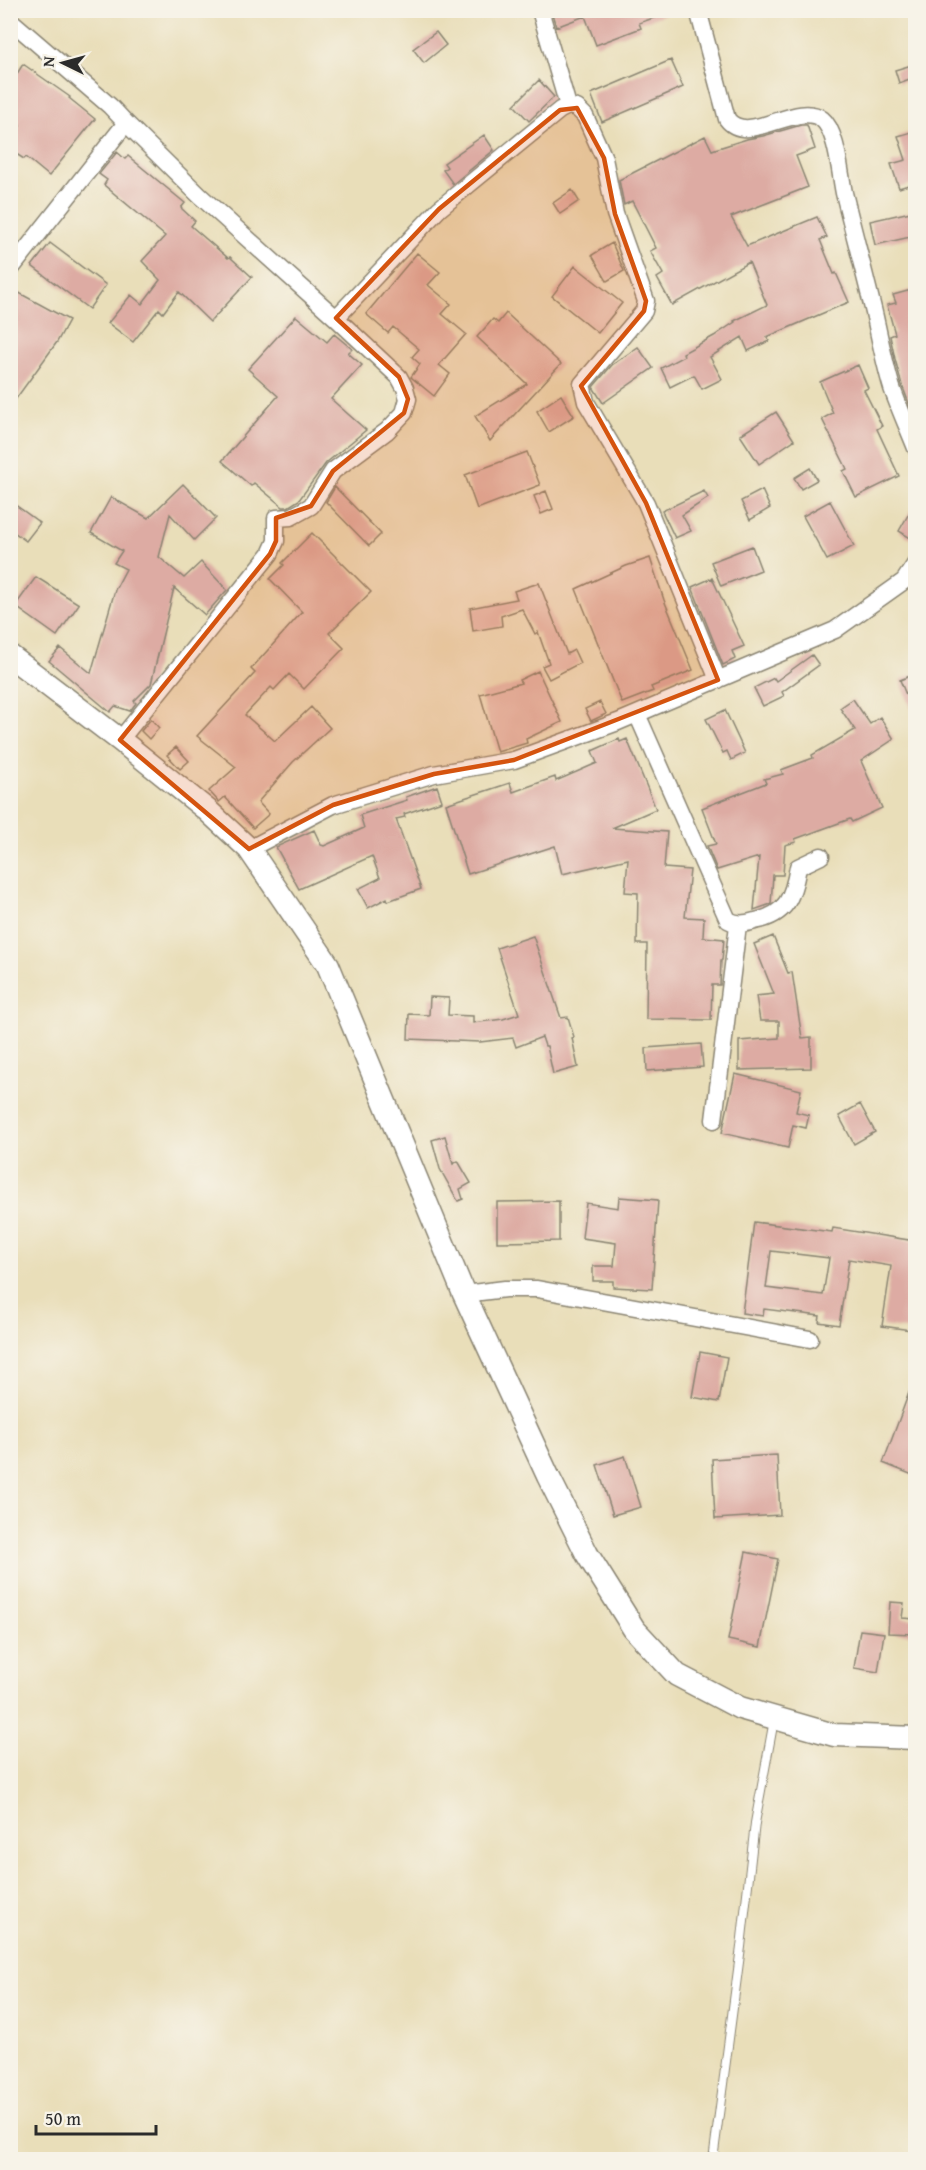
<svg xmlns="http://www.w3.org/2000/svg" width="926" height="2170" font-family="'Gentium Book Plus',serif">
<style>
.building{fill:#ddaba3;fill-rule:evenodd}
.lines{fill:none;stroke-linecap:round;stroke-linejoin:round}
.lane-casing{stroke:#8a8472;stroke-width:10}
.street-casing{stroke:#8a8472;stroke-width:19}
.secondary-casing{stroke:#8a8472;stroke-width:25}
.lane{stroke:#fff;stroke-width:8}
.street{stroke:#fff;stroke-width:16}
.secondary{stroke:#fff;stroke-width:22}
.marked{fill:#d5540f;fill-opacity:0.2;stroke:#d5540f;stroke-width:4.5;stroke-linejoin:round}
</style>
<rect width="100%" height="100%" fill="#f7f3e8"/>
<filter id="ink" filterUnits="userSpaceOnUse"><feTurbulence type="fractalNoise" baseFrequency=".0167" numOctaves="2"/><feDisplacementMap in="SourceGraphic" scale="12" xChannelSelector="R" yChannelSelector="G"/><feConvolveMatrix kernelMatrix="1 2 1 2 8 2 1 2 1" color-interpolation-filters="sRGB"/></filter>
<filter id="wash" filterUnits="userSpaceOnUse"><feTurbulence type="fractalNoise" baseFrequency=".008" numOctaves="4" result="noise"/><feDisplacementMap in="SourceGraphic" scale="24" xChannelSelector="R" yChannelSelector="G"/><feGaussianBlur stdDeviation="1.35" result="paint"/><feColorMatrix in="noise" values="0 0 0 0 0 0 0 0 0 0 0 0 0 0 0 0 0 1.4 0 .05"/><feComposite in="paint" operator="in"/></filter>
<g filter="url(#wash)">
<rect width="100%" height="100%" fill="#e9deb9"/>
<g id="blocks">
<path class="building" d="M551 10H668V13L639 23 641 28 596 45 585 16 556 27Z
M436 32 446 45 424 63 413 49Z
M671 60 683 87 602 122 591 94Z
M23 64 70 97 69 98 95 119 49 176 26 157 24 159 10 150V139L20 126 10 119V85Z
M915 64V77L899 83 895 70Z
M539 80 554 97 529 121 514 105Z
M801 125H807L815 149 796 156 808 187 731 217 747 246 817 217 827 237 820 240 834 274 836 273 849 302 767 337 769 341 748 351 742 337 710 357 722 379 702 389 694 375 670 387 661 368 684 356 683 353 714 336 735 322 734 321 767 305 749 262 672 305 657 278 663 274 650 251 656 248 632 201 624 205 619 180 705 136 712 150 747 139 763 136Z
M915 131V183L899 188 891 164 906 160 898 136Z
M484 135 494 150 453 184 443 170 447 167 444 163Z
M117 152 125 159 128 156 185 203 181 208 195 221 191 226 228 258 230 257 252 277 210 322 179 292 163 313 159 309 133 342 108 323 131 295 142 304 160 280 142 261 165 236 104 185 107 180 99 174Z
M572 190 579 201 560 214 553 203Z
M915 211V236L875 245 870 221Z
M50 243 106 285 89 309 32 266Z
M612 243 624 271 607 281 592 255Z
M417 253 440 272 428 285 451 304 442 314 466 334 439 365 450 374 434 396 411 377 420 364 412 357 419 349 393 327 388 333 366 314Z
M575 266 622 303 598 333 552 296Z
M10 288 69 320 57 342 10 407Z
M915 289V419L902 385 895 359 890 336 895 334 887 305 896 303 893 295Z
M506 313 561 364 490 441 475 416 527 384 477 337 493 319 498 323Z
M296 316 327 342 334 334 352 349 348 353 362 365 331 399 366 430 326 463 299 500 288 507H283L254 483 251 486 222 461 278 396 248 369Z
M638 347 653 368 603 403 593 387 612 365Z
M858 365 868 388 864 390 882 426 877 429 899 476 856 497 843 471 847 469 822 419 833 413 820 382Z
M561 395 574 416 549 432 537 411Z
M776 412 794 440 759 464 740 435Z
M527 452 540 485 477 509 465 475Z
M810 468 817 480 801 489 794 478Z
M183 484 216 518 194 540 170 514 159 557 184 578 201 562 227 590 205 615 174 588 151 684 134 701 136 703 130 711 115 706 110 712 49 661 60 648 91 673 115 590 126 569 114 563 122 551 91 533 111 497 148 518Z
M335 487 381 534 369 546 326 502Z
M762 490 770 508 750 520 741 501Z
M546 491 553 509 541 514 534 496Z
M704 491 708 498 682 515 691 531 675 538 662 511Z
M10 501 40 523 26 541 10 529Z
M830 501 854 546 827 560 803 516Z
M915 503V541L899 531Z
M312 533 371 592 329 633 344 648 304 689 289 674 274 690 271 687 245 715 275 741 311 707 330 728 293 762 258 802 269 814 253 828 225 797 219 802 209 791 236 767 197 736 255 673 251 669 302 612 270 579 284 565 282 563Z
M752 546 761 570 721 586 711 562Z
M650 558 664 600 693 670 651 687 653 691 622 703 576 589 626 566Z
M36 577 79 604 57 636 15 606Z
M712 578 744 646 732 651 735 659 723 665 692 587Z
M539 583 567 654 574 650 580 663 549 679 542 666 549 663 538 632 535 634 522 609 501 616 502 626 473 631 470 608 517 599 514 591Z
M812 655 819 665 782 692 784 696 763 706 754 688 774 678 776 681Z
M538 671 562 722 526 739 527 743 497 752 480 694 521 683 519 680Z
M915 674V717L900 680Z
M853 699 870 724 880 717 894 739 861 761 882 808 852 822 850 819 795 839 796 842 785 845 783 875H773L771 904 754 910 759 857 717 870 707 846 716 844 702 808 766 783 764 779 783 774 781 770 813 758 812 755 855 730 840 708Z
M600 702 606 714 591 721 585 709Z
M725 710 745 753 731 760 727 751 723 753 706 719Z
M151 719 159 728 149 739 141 731Z
M619 739 620 742 627 739 656 809 612 828 667 832 664 868 690 870 685 917 704 918 703 937 724 939 722 960H721L720 985H712L711 1020 646 1019 647 944H637L638 893 625 892 628 859 562 874 555 846 468 874 446 804 510 783 513 792 555 777 556 781 597 763 592 751Z
M176 747 189 761 180 769 167 755Z
M437 786 442 801 404 814 405 817 396 819 421 889 388 901 387 898 368 908 358 889 380 878 372 856 299 889 276 847 314 830 321 845 324 846 364 828 360 815 407 800 406 797Z
M533 936 561 1018 568 1017 574 1037 572 1038 578 1067 553 1074 547 1046H545L542 1037 516 1047 513 1038 480 1042 408 1039 409 1014 429 1015 430 997 449 998 448 1015 473 1016V1023L503 1019 519 1014 497 948Z
M773 936 788 973 792 972 802 1038 811 1037V1068L739 1070V1041L779 1038V1021H760L756 996 774 994 754 944Z
M701 1044 703 1067 647 1071 646 1048Z
M735 1074 801 1090 796 1112 809 1115 806 1128 793 1125 788 1148 722 1133Z
M860 1104 875 1132 854 1144 839 1116Z
M445 1136 453 1164 458 1161 471 1183 460 1189 463 1199 458 1201 440 1169 432 1140Z
M619 1197 658 1200 652 1289 613 1287V1281H593V1266H614L616 1243 582 1238 586 1203 618 1208Z
M559 1201V1241L497 1242V1202Z
M754 1222 832 1232 833 1228 915 1241V1298L911 1330 882 1326 891 1266 849 1259 839 1325 819 1322 820 1316 764 1309 763 1316 742 1313ZM771 1251 829 1258 823 1295 766 1288Z
M700 1352 727 1357 719 1402 692 1397Z
M914 1379H915V1476L883 1463Z
M777 1455 780 1515 715 1519 712 1459Z
M625 1456 641 1507 613 1515 597 1465Z
M746 1552 778 1559 760 1647 728 1640Z
M890 1602 904 1603 902 1618 915 1619 914 1634 888 1633Z
M860 1630 884 1633 878 1672 854 1668Z"/>
</g>
</g>
<g filter="url(#ink)">
<use href="#blocks" fill-opacity="0" stroke="#8a8472" stroke-width="1.5"/>
<g class="lines">
<defs>
<path id="lane" d="M713 2160 741 1947 755 1823 774 1720"/>
<path id="street" d="M540 10 568 106
M698 10 727 119C748 147 797 100 822 119 837 131 840 174 844 193 854 234 865 275 875 317 880 340 885 365 892 388 899 408 908 428 916 448
M10 20 110 106 126 123 10 270
M336 318 439 209 560 110 568 106 577 108 585 116 604 158 615 214 646 301 644 311 582 384 586 402 646 503 718 680
M637 714 728 920C738 925 744 924 755 921 787 915 793 896 798 867L821 856
M120 740 270 554 276 541V518L291 517 311 506 333 471 387 431 404 413 408 399 405 388 399 377 336 318 199 195 126 123
M249 849 333 805 434 774 514 760 618 722 835 630 904 581 916 563
M714 1120 738 925
M464 1294 505 1289H537L810 1339"/>
<path id="secondary" d="M10 656 120 740 207 810 249 849 328 965 464 1294 548 1476 587 1554 634 1629 677 1675 740 1708 834 1735 916 1738"/>
</defs>
<use href="#lane" class="lane-casing"/>
<use href="#street" class="street-casing"/>
<use href="#secondary" class="secondary-casing"/>
<use href="#lane" class="lane"/>
<use href="#street" class="street"/>
<use href="#secondary" class="secondary"/>
</g>
</g>
<path class="marked" d="M577 108 604 158 615 214 646 301 644 311 581 386 646 503 718 680 514 760 434 774 333 805 249 849 120 740 270 554 276 541V518L311 506 333 471 404 413 408 399 399 377 336 318 439 209 560 110Z"/>
<rect width="926" height="2170" fill="none" stroke="#f7f3e8" stroke-width="36"/>
<g transform="translate(63 63) rotate(275)" stroke="#f7f3e8" stroke-width="4.5" paint-order="stroke">
<path d="M0-4.5L10 22L0 15L-10 22Z" fill="#2b2b2b"/>
<text y="-9" font-size="16" font-weight="bold" text-anchor="middle" fill="#2b2b2b">N</text>
</g>
<path d="M36 2125v9h120v-9" fill="none" stroke="#2b2b2b" stroke-width="3"/>
<text x="45" y="2125" font-size="18" fill="#2b2b2b" stroke="#f7f3e8" stroke-width="4.5" paint-order="stroke">50 m</text>
</svg>
